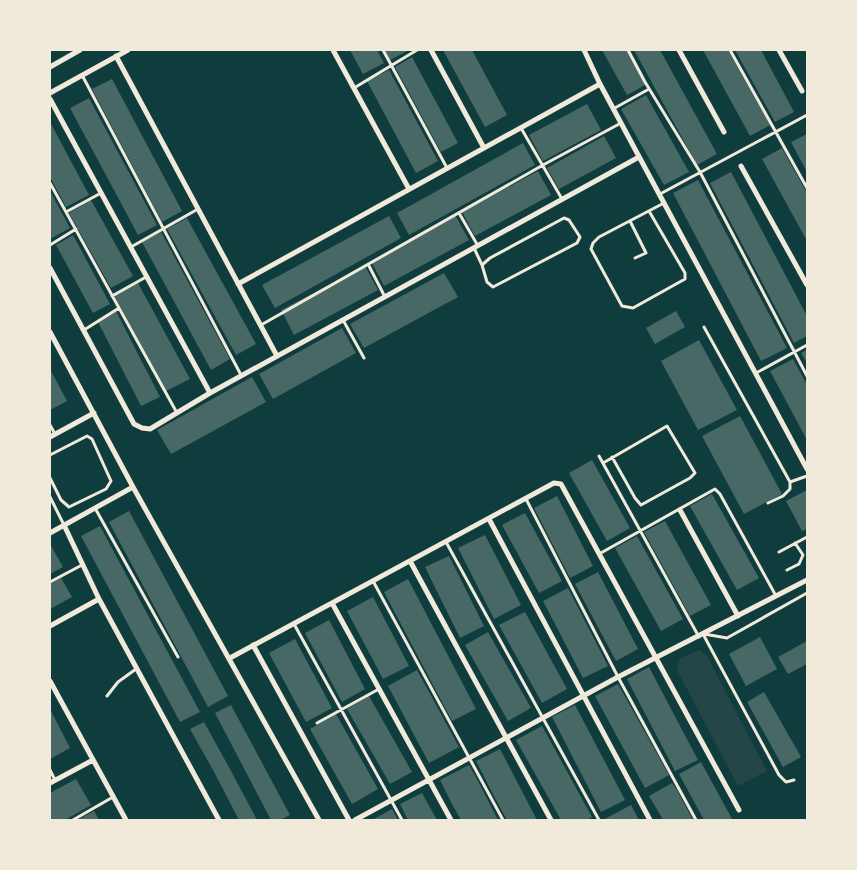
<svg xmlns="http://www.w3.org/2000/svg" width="857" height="870" font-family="'Fira Sans',sans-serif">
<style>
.green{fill:#244646}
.building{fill:#486865}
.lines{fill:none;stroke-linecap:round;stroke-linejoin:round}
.service{stroke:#f1e9da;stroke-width:3}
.minor{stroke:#f1e9da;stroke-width:5}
</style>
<rect width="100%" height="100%" fill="#0f3d3e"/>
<path class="green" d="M700 650 707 656 767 771 738 786 677 670 680 658Z"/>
<path class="building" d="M350 50H377L384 63 363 74Z
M384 50H409L390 60Z
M443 50H472L507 115 485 127Z
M602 50H628L647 84 627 95Z
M634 50H660L717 154 697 165Z
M703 50H728L770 125 750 136Z
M735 50H761L794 112 775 122Z
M412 57 458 143 441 152 395 67Z
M389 70 438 161 416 173 367 81Z
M112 79 182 211 162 222 92 89Z
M646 95 689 172 664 185 621 109Z
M89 98 157 225 138 235 70 108Z
M587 104 601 130 543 161 529 135Z
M50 122 89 195 66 207 50 177Z
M807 134V172L791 142Z
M604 136 616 158 559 189 547 168Z
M523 143 535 165 409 235 397 213Z
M782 148 807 193V241L762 159Z
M538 171 551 195 475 236 462 212Z
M731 172 807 316V336L794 343 710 183Z
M698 180 787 348 761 361 673 193Z
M50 191 70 228 50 239Z
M91 200 133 276 111 288 69 213Z
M455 215 469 240 384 286 371 261Z
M389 216 401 238 275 308 262 285Z
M187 218 256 344 236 355 167 229Z
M161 232 230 359 211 370 142 242Z
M73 235 110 304 93 313 56 245Z
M365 266 378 290 294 335 281 310Z
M444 273 458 297 364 348 350 324Z
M138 283 190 379 166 391 114 295Z
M116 311 160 397 141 406 97 320Z
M676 311 685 327 655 344 646 328Z
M342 328 356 353 273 399 259 374Z
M699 340 737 410 698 430 661 361Z
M807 350V363L801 353Z
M793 359 807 385V440L770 371Z
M50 369 67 401 50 410Z
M252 377 266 402 171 454 157 430Z
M740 416 782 494 744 514 702 436Z
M592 460 630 528 607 541 569 473Z
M807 490V529L802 531 786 501Z
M712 494 759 578 737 590 690 506Z
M557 496 593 566 570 578 534 508Z
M129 511 228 696 208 707 109 522Z
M525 513 562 581 539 593 502 525Z
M665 521 711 605 690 616 644 532Z
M100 526 200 712 180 722 81 536Z
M485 535 521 605 494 619 458 548Z
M637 536 683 619 661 631 615 548Z
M50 544 63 567 50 574Z
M449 556 484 626 460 638 425 567Z
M598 572 638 649 616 661 575 584Z
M61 578 72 597 50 609V584Z
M408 579 476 709 452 721 384 592Z
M568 588 608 666 583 678 543 601Z
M373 597 409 666 383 679 347 611Z
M525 612 567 689 542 703 499 625Z
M329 620 365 689 342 702 305 633Z
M488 632 531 708 508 721 465 645Z
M760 637 777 669 746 686 729 654Z
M295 639 332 708 306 722 269 653Z
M807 641V664L788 674 778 657Z
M649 667 698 760 675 771 627 679Z
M417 670 459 747 429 763 388 686Z
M618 684 669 775 645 788 595 696Z
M764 692 801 757 783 767 747 702Z
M369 696 412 772 390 784 347 709Z
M231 705 290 815 280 820H271L215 713Z
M575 705 625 800 601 812 552 717Z
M50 709 70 748 50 759Z
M336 714 378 789 352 804 310 729Z
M204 722 231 771 257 820H239L213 770 190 729Z
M542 726 592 817 587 820H561L516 740Z
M500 749 512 772 537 820H507L496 800 476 761Z
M701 762 732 819 731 820H704L679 774Z
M469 765 478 781 498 820H461L452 804 440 780Z
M76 779 91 805 65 820H50V793Z
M672 783 677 790 693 820H663L662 818 649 796Z
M422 793 437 820H408L400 804Z
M631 805 639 820H603Z
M392 809 398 820H372Z
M94 811 99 820H77L83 817Z"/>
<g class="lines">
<path class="service" d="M383 50 447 168
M628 50 645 82 700 172 807 376
M730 50 807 188
M82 75 241 375
M354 88 417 50
M613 109 649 89
M521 128 562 199
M50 183 177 413
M660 194 807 115
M649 211 685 273V279L633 308 622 306 591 249 593 243 599 237 664 203
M66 212 101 193
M459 213 478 246
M564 218 569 220 580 237 577 243 493 287 487 282 482 265 490 258Z
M630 221 646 253 635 258
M50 245 76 229
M131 247 198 209
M474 248 482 265
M368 264 385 297
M112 296 146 277
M343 320 364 358
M261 325 543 165 621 123
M704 327 790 482 807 476
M84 330 119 308
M756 373 807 345
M50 425 55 434
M50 455 87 436 92 439 111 481 106 489 69 507 61 500 50 478
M599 456 699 637
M603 463 667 426 695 473 690 478 641 505 635 498 612 457
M50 497 64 525
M526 499 618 677 696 820
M768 503 783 496 790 489V482
M95 508 178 657
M446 542 599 820
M779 552 807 537
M599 554 715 489 720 494 776 596
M787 570 799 564 803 555 795 543
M373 581 503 820
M50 582 82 565
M294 624 402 820
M703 634 779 775 786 782 794 780
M704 634 727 638 807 593
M107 696 118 682 136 669
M317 723 379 689
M50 770 55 780
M73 820 113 797"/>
<path class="minor" d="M333 50 409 189
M431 50 484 148
M584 50 600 84 807 469
M679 50 724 132
M779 50 802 91
M116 56 277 356
M50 67 80 50
M50 93 128 50
M50 99 210 393
M741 166 807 285
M50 268 134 424 142 428 150 429 210 393 639 157
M238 284 600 84
M50 332 133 487 319 820
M50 437 94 413
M680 510 738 616
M489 519 650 820
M64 525 99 599 219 820
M50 533 133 487
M410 561 551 820
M332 603 451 820
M50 626 99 599
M253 645 349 820
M230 658 554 483 561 484 739 810
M50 681 126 820
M50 783 93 760
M355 820 618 677 807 580"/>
</g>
<rect width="857" height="870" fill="none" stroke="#f1e9da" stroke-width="102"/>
</svg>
